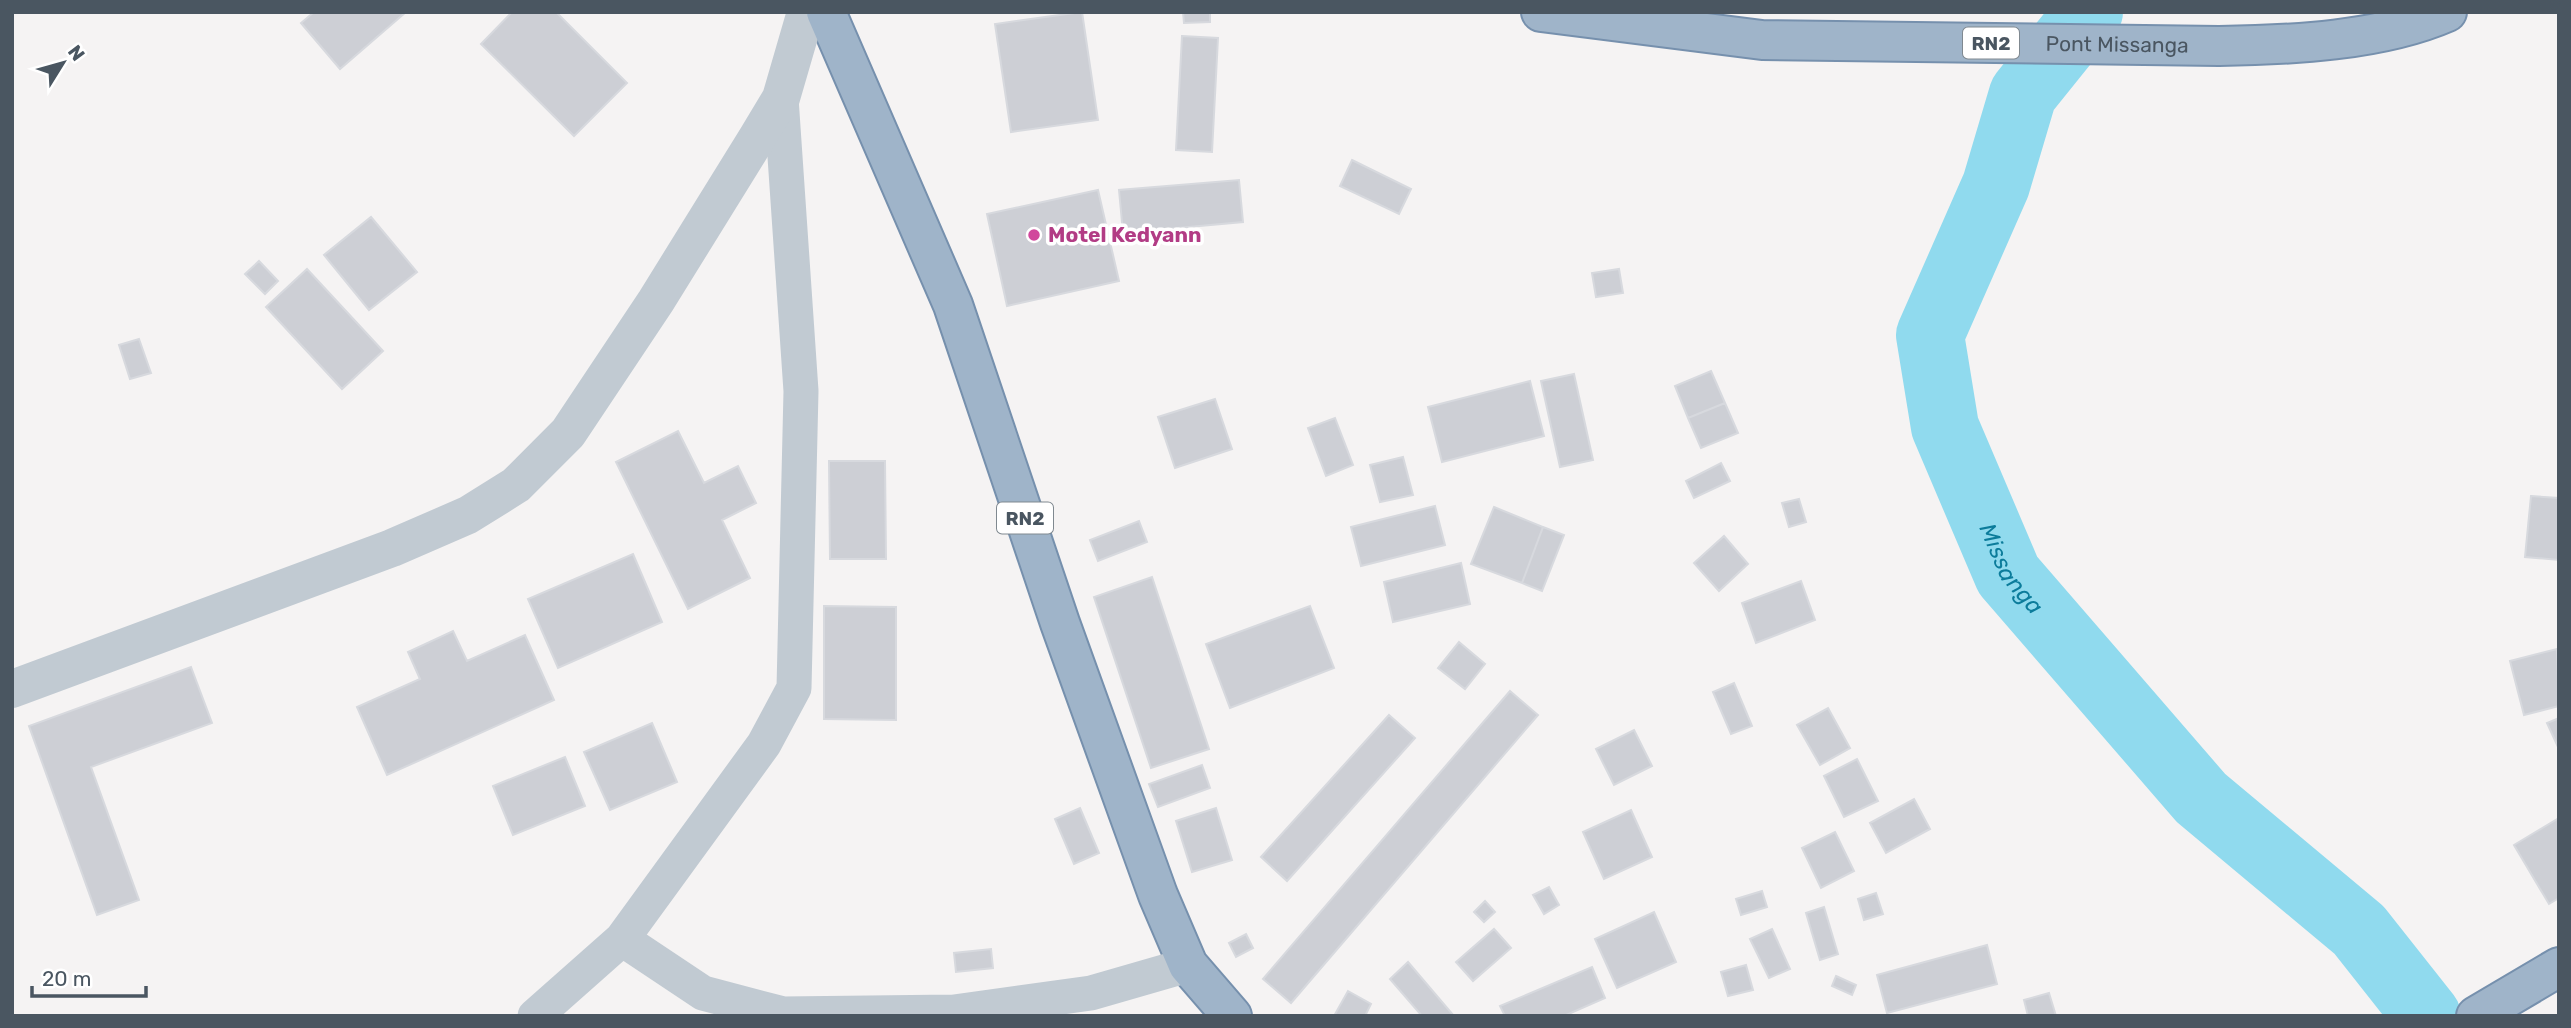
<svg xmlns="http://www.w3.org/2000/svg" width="2571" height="1028" font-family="Rubik,sans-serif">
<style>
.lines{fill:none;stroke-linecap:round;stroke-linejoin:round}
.river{stroke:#90daee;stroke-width:68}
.building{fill:#cdcfd5;stroke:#d7d9de;stroke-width:2}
.trunk-casing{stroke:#7690ad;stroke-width:42}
.minor{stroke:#c1cad2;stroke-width:35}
.tertiary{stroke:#c1cad2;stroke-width:38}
.trunk{stroke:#9fb4c9;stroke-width:38}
.hotel-dot{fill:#d1479c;stroke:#fff;stroke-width:2.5}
.labels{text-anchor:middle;stroke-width:7;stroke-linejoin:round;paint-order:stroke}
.shield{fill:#fff;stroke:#808990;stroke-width:2}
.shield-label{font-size:19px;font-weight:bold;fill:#4a5661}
.street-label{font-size:21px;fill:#4a5661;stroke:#fff}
.hotel-label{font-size:21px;font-weight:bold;fill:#b23c85;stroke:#fff;text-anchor:start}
.water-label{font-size:23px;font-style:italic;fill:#0c7c9b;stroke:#fff}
</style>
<rect width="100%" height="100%" fill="#f5f3f3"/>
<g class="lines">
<path class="river" id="s1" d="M2089 12 2023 94 1996 185 1930 335 1945 427 2008 575 2201 798 2359 930 2427 1016"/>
</g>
<path class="building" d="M314 12H406L340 69 301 23Z
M512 12H556L627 83 574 136 481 44Z
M1082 12 1098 120 1011 132 995 24Z
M1183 12H1210V22L1184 23Z
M1182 36 1218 38 1212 152 1176 150Z
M1352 160 1411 189 1399 214 1340 186Z
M1239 180 1243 222 1123 233 1119 190Z
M1098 190 1119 281 1007 306 987 214Z
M371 217 417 272 369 310 324 255Z
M259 261 278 281 265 294 245 274Z
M307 269 383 351 342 389 266 307Z
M1619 269 1623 293 1596 297 1592 273Z
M139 339 151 373 130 379 119 345Z
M1711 371 1725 403 1688 418 1675 386Z
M1574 374 1593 460 1560 467 1541 381Z
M1530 381 1544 436 1442 462 1428 407Z
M1215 399 1232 449 1175 468 1158 417Z
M1725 403 1738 433 1701 448 1688 418Z
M1335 418 1353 465 1326 476 1308 428Z
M678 431 704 483 738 466 756 503 722 520 750 578 688 609 616 462Z
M1403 457 1413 495 1380 502 1370 465Z
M829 461H885L886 559H830Z
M1721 463 1730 481 1694 498 1686 481Z
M2531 496 2559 498V560L2525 557Z
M1799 499 1806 522 1789 527 1782 503Z
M1435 506 1445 545 1361 566 1351 527Z
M1494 507 1543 527 1522 583 1471 564Z
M1139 521 1147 542 1098 561 1090 540Z
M1543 527 1564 535 1542 591 1522 583Z
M1724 536 1748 564 1719 591 1694 563Z
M633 554 662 622 558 668 528 599Z
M1461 563 1470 604 1393 622 1384 582Z
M1152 577 1209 749 1151 768 1094 597Z
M1801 581 1815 620 1756 643 1742 603Z
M824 606 896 607V720L824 719Z
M1310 606 1334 668 1230 708 1206 644Z
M453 631 467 661 525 635 554 700 387 775 357 707 420 679 408 652Z
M1459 642 1485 664 1465 689 1438 668Z
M2557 649 2559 706 2524 715 2510 661Z
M191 667 212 723 91 767 139 900 97 915 29 726Z
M1734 683 1752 726 1731 734 1713 692Z
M1510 691 1538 715 1291 1003 1263 979Z
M1828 708 1850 748 1820 765 1797 725Z
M1389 715 1415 738 1287 881 1261 857Z
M2559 718V747H2558L2547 723Z
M652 723 677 782 610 810 584 752Z
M1634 730 1652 766 1614 785 1596 749Z
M565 757 585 806 513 835 493 786Z
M1857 759 1878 801 1844 817 1824 776Z
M1202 765 1210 788 1158 807 1149 784Z
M1914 799 1930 829 1886 853 1870 823Z
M1080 808 1099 853 1074 864 1055 819Z
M1216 808 1232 860 1192 872 1176 821Z
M1631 810 1652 857 1604 879 1583 832Z
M2559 818V898L2549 904 2514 845Z
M1835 832 1854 871 1821 888 1802 848Z
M1549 887 1559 905 1544 914 1533 895Z
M1762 891 1767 907 1741 915 1736 899Z
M1876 893 1883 914 1864 920 1858 899Z
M1485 901 1495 912 1484 922 1474 912Z
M1824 907 1838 954 1820 960 1806 913Z
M1654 912 1676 962 1617 988 1595 939Z
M1494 929 1511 948 1473 981 1456 962Z
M1772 929 1790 969 1769 978 1750 939Z
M1246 934 1253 948 1236 957 1229 943Z
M1987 945 1997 984 1887 1013 1877 975Z
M991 949 993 968 956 972 954 953Z
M1408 962 1454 1016H1422L1390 979Z
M1746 965 1753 990 1728 996 1721 972Z
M1592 967 1605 998 1564 1016H1505L1500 1006Z
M1836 976 1856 985 1852 995 1832 986Z
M1348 991 1371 1004 1365 1016H1334Z
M2049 993 2056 1016H2028L2024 1000Z"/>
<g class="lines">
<defs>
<g id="trunk">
<path d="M826 12 953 305 1060 623 1158 895 1188 965 1232 1016"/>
<path id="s2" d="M1541 12 1762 40 2219 46C2290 45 2381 41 2447 12"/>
<path d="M2476 1016 2559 967"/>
</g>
</defs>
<use href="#trunk" class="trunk-casing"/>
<path class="minor" d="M622 939 703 993 783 1014 954 1012 1091 993 1188 965
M535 1016 622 939 764 744 794 688 801 391 781 98"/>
<path class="tertiary" d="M12 689 392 548 468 515 516 485 568 433 656 301 757 138 781 98 806 12"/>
<use href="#trunk" class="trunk"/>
</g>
<circle class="hotel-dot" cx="1034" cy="235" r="7"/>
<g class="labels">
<g class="shield">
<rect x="1963" y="27.5" width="56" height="31" rx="5"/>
<rect x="997" y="502.5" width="56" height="31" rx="5"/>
</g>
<g class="shield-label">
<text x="1991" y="50">RN2</text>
<text x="1025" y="525">RN2</text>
</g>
<g class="street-label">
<text dy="7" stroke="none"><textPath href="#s2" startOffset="578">Pont Missanga</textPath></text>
</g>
<g class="hotel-label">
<text x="1048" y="242">Motel Kedyann</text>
</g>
<g class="water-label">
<text dy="8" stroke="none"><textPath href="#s1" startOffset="614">Missanga</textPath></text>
</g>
</g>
<rect width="2571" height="1028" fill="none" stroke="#4a5661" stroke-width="28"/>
<g transform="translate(63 63) rotate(53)" stroke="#ffffff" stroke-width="5" paint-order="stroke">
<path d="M0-5L12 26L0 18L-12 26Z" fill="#4a5661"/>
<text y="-10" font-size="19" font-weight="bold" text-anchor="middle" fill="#4a5661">N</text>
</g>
<path d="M32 986v10h114v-10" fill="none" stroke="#4a5661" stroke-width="3.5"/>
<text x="42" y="986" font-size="21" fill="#4a5661" stroke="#ffffff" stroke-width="5" paint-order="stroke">20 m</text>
</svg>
